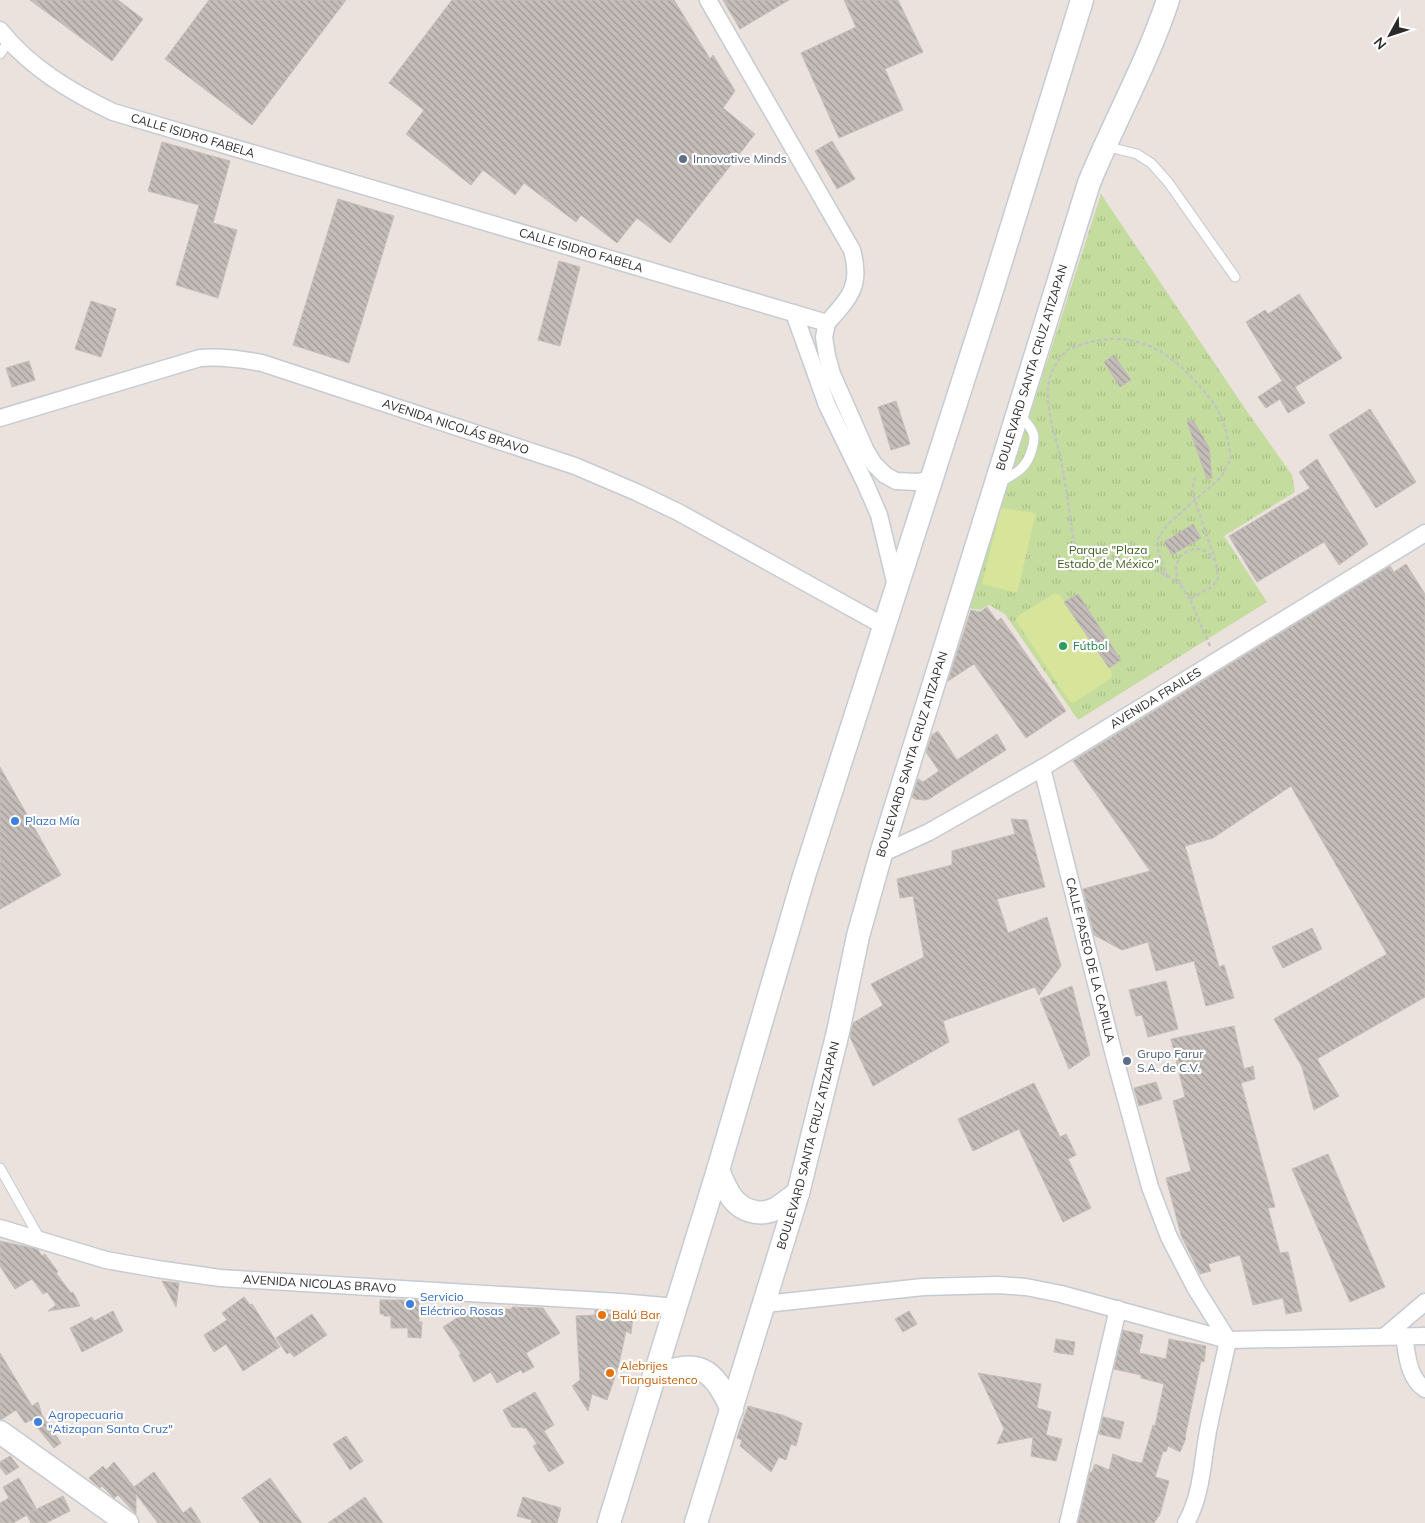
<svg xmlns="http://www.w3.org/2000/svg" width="1425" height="1523" font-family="Mulish,sans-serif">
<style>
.park{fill:url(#park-tufts)}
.pitch{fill:#d8e49a}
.building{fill:url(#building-back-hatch);stroke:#c6bdb7}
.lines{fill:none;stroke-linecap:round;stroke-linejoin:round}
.lane-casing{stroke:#c5cbd3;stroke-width:11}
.street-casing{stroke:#c5cbd3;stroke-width:19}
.secondary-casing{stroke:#c5cbd3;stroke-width:25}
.path{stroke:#c3c3c3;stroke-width:2.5;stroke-dasharray:4 2.5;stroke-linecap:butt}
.lane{stroke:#fff;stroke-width:9}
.street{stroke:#fff;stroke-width:16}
.secondary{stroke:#fff;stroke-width:22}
.service-dot{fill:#5c6f8a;stroke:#fff;stroke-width:2}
.leisure-dot{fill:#2e9e5b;stroke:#fff;stroke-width:2}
.shop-dot{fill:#3f7fe0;stroke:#fff;stroke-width:2}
.food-dot{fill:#e8710a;stroke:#fff;stroke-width:2}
.labels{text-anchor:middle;stroke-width:4.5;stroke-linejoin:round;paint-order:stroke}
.street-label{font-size:12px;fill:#2a2a2a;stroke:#fff}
.service-label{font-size:12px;fill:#4e5e75;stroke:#fff;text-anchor:start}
.park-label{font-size:12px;fill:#3e6120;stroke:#fff}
.leisure-label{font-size:12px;fill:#27864d;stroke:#fff;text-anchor:start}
.shop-label{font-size:12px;fill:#366cbe;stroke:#fff;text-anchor:start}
.food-label{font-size:12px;fill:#c56008;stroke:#fff;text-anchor:start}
</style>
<defs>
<pattern id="park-tufts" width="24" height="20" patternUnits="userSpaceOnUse" patternTransform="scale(1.25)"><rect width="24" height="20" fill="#c4dd9e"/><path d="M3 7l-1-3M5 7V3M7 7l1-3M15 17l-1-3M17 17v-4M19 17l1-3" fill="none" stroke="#a9be88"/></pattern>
<pattern id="building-back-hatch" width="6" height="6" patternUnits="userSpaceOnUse" patternTransform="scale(1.25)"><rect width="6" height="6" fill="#c4bdb9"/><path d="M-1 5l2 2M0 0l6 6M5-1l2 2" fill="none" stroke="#9f9a97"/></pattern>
</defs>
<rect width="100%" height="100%" fill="#ebe1dd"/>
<path class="park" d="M1101 194 1244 407 1292 475 1295 492 1224 536 1267 602 1078 720 1005 614 989 605 980 610 968 608Z"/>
<path class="pitch" d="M1001 508 1036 513 1017 593 982 584Z
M1055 593 1060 595 1111 671 1112 677 1110 679 1075 702 1072 703 1067 698 1018 624 1016 619 1018 616Z"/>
<path class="building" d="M30 0H118L143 19 112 61Z
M209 0H346L252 125 165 59Z
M452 0H674L710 59 713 55 735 91 723 108 755 134 670 243 637 218 617 243 581 215 576 222 524 183 515 195 483 170 471 185 406 134 424 110 389 83Z
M723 0H789L740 29Z
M844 0H898L923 52 885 69 903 110 839 138 801 53 856 27Z
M832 141 855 179 837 189 815 151Z
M162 142 230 161 213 223 237 230 218 298 176 285 199 205 148 191Z
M338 199 394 216 349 363 293 345Z
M559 261 580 267 560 346 538 340Z
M1299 294 1342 358 1295 387 1305 403 1288 413 1280 399 1266 408 1258 397 1282 381 1246 322 1265 310 1268 314Z
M91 301 116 309 101 357 75 349Z
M1114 355 1131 380 1120 387 1104 362Z
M29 361 35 380 12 387 6 368Z
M896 401 910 444 891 450 878 407Z
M1370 409 1416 482 1376 508 1329 435Z
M1193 420 1209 447 1212 478 1207 479 1187 422Z
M1317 459 1368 544 1339 565 1324 542 1257 582 1229 536 1310 488 1299 472Z
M1193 524 1201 538 1172 555 1164 542Z
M1406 564 1425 594V997L1317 1059 1339 1096 1314 1110 1302 1067 1274 1019 1387 954 1291 786 1213 838 1185 846 1219 967 1224 965 1234 998 1206 1006 1194 961 1156 971 1148 942 1122 950 1094 935 1083 889 1150 871 1073 761 1390 566 1394 572Z
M1078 594 1121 660 1109 668 1064 602Z
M987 607 997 621 1001 618 1066 711 1026 738 974 664 948 681 971 610 980 612Z
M938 731 957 760 997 734 1006 750 929 799 925 800 915 799 912 797 918 779 923 782 939 771 926 752 932 735Z
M0 767 61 875 0 909Z
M1011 819 1027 820 1045 887 997 899 1008 933 1047 917 1061 966 1039 995 1035 987 943 1021 949 1042 873 1086 850 1037 853 1023 883 1005 871 984 924 957 913 896 900 898 897 879 952 865V851L1015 834Z
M1312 928 1322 949 1283 968 1272 947Z
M1166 981 1178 1029 1148 1037 1142 1015 1136 1016 1129 990Z
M1072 986 1090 1055 1069 1069 1040 999Z
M1234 1026 1244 1069 1253 1066 1255 1079 1241 1083 1275 1207 1268 1208 1280 1253 1288 1252 1302 1311 1286 1314 1283 1298 1253 1305 1240 1255 1208 1264 1211 1271 1200 1274 1181 1235 1166 1178 1191 1171 1173 1101 1185 1097 1171 1039Z
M1156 1082 1162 1099 1139 1106 1134 1088Z
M1034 1083 1060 1137 1066 1134 1076 1155 1068 1159 1091 1208 1063 1222 1019 1129 973 1151 958 1119Z
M1328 1154 1385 1287 1350 1302 1292 1169Z
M0 1241 33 1248 38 1250 42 1256 45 1254 58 1272 56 1273 71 1293 73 1292 80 1306 48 1311 56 1305 55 1303 47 1292 43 1294 32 1279 15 1289 0 1266Z
M162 1281 179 1283 176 1307Z
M244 1297 250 1305 252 1304 280 1347 243 1371 226 1344 214 1352 204 1335 227 1320 222 1313Z
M380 1300H419V1322H422L421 1338 408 1337V1328H391V1316H384V1314H380Z
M512 1307 543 1308 560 1333 526 1353 534 1367 523 1373 521 1370 497 1383 491 1372 474 1382 459 1355 461 1354 443 1327 471 1309 474 1315 488 1314 490 1309H512Z
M595 1310 608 1311V1314L633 1316 631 1334 626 1331 618 1368 607 1400 592 1394 588 1411 572 1386 580 1380 576 1316 595 1315Z
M113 1311 123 1331 82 1352 70 1328 92 1317 94 1321Z
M909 1311 917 1324 903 1332 895 1319Z
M312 1314 327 1335 294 1357 290 1352 287 1354 276 1338Z
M1123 1330 1143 1335 1139 1353 1166 1359 1169 1339 1206 1346 1204 1362 1201 1361 1185 1437 1186 1438 1180 1452 1168 1446 1166 1452 1163 1451 1155 1477 1169 1481 1160 1514 1154 1523H1078L1090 1472H1092L1095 1464 1109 1470 1113 1454 1131 1461 1142 1463 1153 1425 1155 1426 1164 1384 1141 1378V1375L1114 1369Z
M1056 1339 1075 1342 1073 1355 1054 1352Z
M0 1353 32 1406 38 1402 42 1415 61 1443 54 1448 31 1420 25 1423 16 1410 2 1419H0Z
M978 1373 1041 1384 1037 1408 1051 1412 1046 1435 1062 1439 1056 1461 1031 1456 1033 1437 997 1444 1004 1429Z
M535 1392 554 1425 544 1431 564 1463 549 1472 533 1446 537 1444 526 1428 512 1427 503 1410Z
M748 1406 782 1415 802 1423 796 1446 791 1444 786 1460 779 1457 771 1472 740 1446 742 1440 737 1438Z
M1103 1417 1124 1422 1120 1439 1099 1434Z
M346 1436 363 1461 350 1470 333 1444Z
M10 1456 19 1467 6 1475 0 1467V1462Z
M114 1462 134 1487 154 1472 183 1513 191 1507 201 1523H158L136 1494V1514L118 1495 114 1498 102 1486 100 1488 89 1478 103 1466 106 1470Z
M19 1478 36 1508 29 1513 63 1496 70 1511 46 1523H31L27 1515 13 1523H0V1503L9 1498 3 1487Z
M270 1478 302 1523H260L242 1498Z
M365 1497 383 1523H328Z
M523 1497 561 1508 557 1523H531L532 1520 517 1516Z"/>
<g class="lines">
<defs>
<path id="lane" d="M0 54 9 41
M1105 146 1137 154 1151 163 1168 182 1235 277
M1000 482C1017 473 1027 468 1032 449 1034 443 1035 438 1033 433 1030 425 1024 420 1018 414
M0 1168 40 1239"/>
<g id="street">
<path d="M708 0 852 250C862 286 850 297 827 323"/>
<path id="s1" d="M0 30C29 67 71 92 113 112L827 323"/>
<path d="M794 313 827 405 866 485 879 515 896 586"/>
<path d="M827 323 824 337 827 356 832 374 866 451 874 464 885 475 896 481 917 482 932 479"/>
<path id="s2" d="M0 418 200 358C221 356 241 359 262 363L575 466 636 492 678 512 884 626"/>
<path id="s3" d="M1042 768 1115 1059 1150 1187 1169 1237 1196 1289 1228 1340"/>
<path id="s4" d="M881 854 929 832 1042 768 1425 533"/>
<path id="s5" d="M0 1228 106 1260 157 1269 220 1278 620 1302 676 1307"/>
<path d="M765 1304 923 1287 998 1285 1026 1287 1061 1294 1228 1340 1425 1336"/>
<path d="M1385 1336 1425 1302"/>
<path d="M1404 1336C1407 1354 1408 1378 1425 1389"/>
<path d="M1068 1523 1118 1309"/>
<path d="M1186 1523C1203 1493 1202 1459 1209 1426 1215 1397 1222 1369 1228 1340"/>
</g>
<g id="secondary">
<path d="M718 1170C726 1189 733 1209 756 1212 762 1213 769 1212 775 1209 783 1205 790 1198 798 1193"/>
<path d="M653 1378C697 1357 713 1367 732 1410"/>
<path d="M0 1432 127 1523"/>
<path d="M609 1523 718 1170 804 876 989 300 1082 0"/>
<path id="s6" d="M696 1523 798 1193 838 1032 858 936 881 854 1089 183C1114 122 1147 63 1168 0"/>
</g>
</defs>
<use href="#lane" class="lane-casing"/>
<use href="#street" class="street-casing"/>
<use href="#secondary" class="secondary-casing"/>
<path class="path" d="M1195 477 1192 491 1216 563 1218 579 1213 586 1190 599 1210 646
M1167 577 1157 547 1158 538 1167 525 1221 477 1231 458C1228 444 1227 427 1220 414 1214 402 1204 391 1195 381 1164 346 1129 330 1083 344 1079 346 1073 347 1069 349 1060 356 1051 370 1049 381 1044 407 1056 435 1061 460 1066 487 1070 515 1074 543L1078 550 1084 555C1101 558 1118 559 1134 562 1151 566 1166 576 1181 583
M1190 599C1184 591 1177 581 1176 570 1175 556 1192 544 1205 551 1208 553 1211 557 1214 559"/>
<use href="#lane" class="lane"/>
<use href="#street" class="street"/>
<use href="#secondary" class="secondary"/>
</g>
<g class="service-dot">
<circle cx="683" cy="159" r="5"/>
<circle cx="1127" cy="1061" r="5"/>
</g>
<circle class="leisure-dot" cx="1063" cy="646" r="5"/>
<g class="shop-dot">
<circle cx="15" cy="821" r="5"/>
<circle cx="410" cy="1304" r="5"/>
<circle cx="38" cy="1422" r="5"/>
</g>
<g class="food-dot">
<circle cx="602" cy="1315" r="5"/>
<circle cx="610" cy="1373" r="5"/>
</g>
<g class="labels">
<g class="street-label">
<text dy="4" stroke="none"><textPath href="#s1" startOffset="224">CALLE ISIDRO FABELA</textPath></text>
<text dy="4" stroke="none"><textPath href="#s1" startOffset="629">CALLE ISIDRO FABELA</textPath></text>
<text dy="4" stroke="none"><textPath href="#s6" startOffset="1204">BOULEVARD SANTA CRUZ ATIZAPAN</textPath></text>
<text dy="4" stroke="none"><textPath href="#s2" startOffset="475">AVENIDA NICOLÁS BRAVO</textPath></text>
<text dy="4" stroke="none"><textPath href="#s4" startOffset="316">AVENIDA FRAILES</textPath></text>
<text dy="4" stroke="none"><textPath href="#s6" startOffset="799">BOULEVARD SANTA CRUZ ATIZAPAN</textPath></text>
<text dy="4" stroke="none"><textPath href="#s3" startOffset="198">CALLE PASEO DE LA CAPILLA</textPath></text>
<text dy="4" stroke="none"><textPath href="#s6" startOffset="394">BOULEVARD SANTA CRUZ ATIZAPAN</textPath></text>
<text dy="4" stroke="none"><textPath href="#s5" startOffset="326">AVENIDA NICOLAS BRAVO</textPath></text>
</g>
<g class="service-label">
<text x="693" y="163">Innovative Minds</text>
<text x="1137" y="1058">Grupo Farur<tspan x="1137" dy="14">S.A. de C.V.</tspan></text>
</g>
<g class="park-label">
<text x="1108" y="554">Parque "Plaza<tspan x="1108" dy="14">Estado de México"</tspan></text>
</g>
<g class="leisure-label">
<text x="1073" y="650">Fútbol</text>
</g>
<g class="shop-label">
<text x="25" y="825">Plaza Mía</text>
<text x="420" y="1301">Servicio<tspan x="420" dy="14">Eléctrico Rosas</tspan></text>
<text x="48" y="1419">Agropecuaria<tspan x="48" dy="14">"Atizapan Santa Cruz"</tspan></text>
</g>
<g class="food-label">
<text x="612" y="1319">Balú Bar</text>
<text x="620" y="1370">Alebrijes<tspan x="620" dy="14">Tianguistenco</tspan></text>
</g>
</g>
<g transform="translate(1390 35) rotate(230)" stroke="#ffffff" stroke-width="4" paint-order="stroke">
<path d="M0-4L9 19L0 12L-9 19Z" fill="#2a2a2a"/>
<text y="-8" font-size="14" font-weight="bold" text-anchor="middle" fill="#2a2a2a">N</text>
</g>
</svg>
